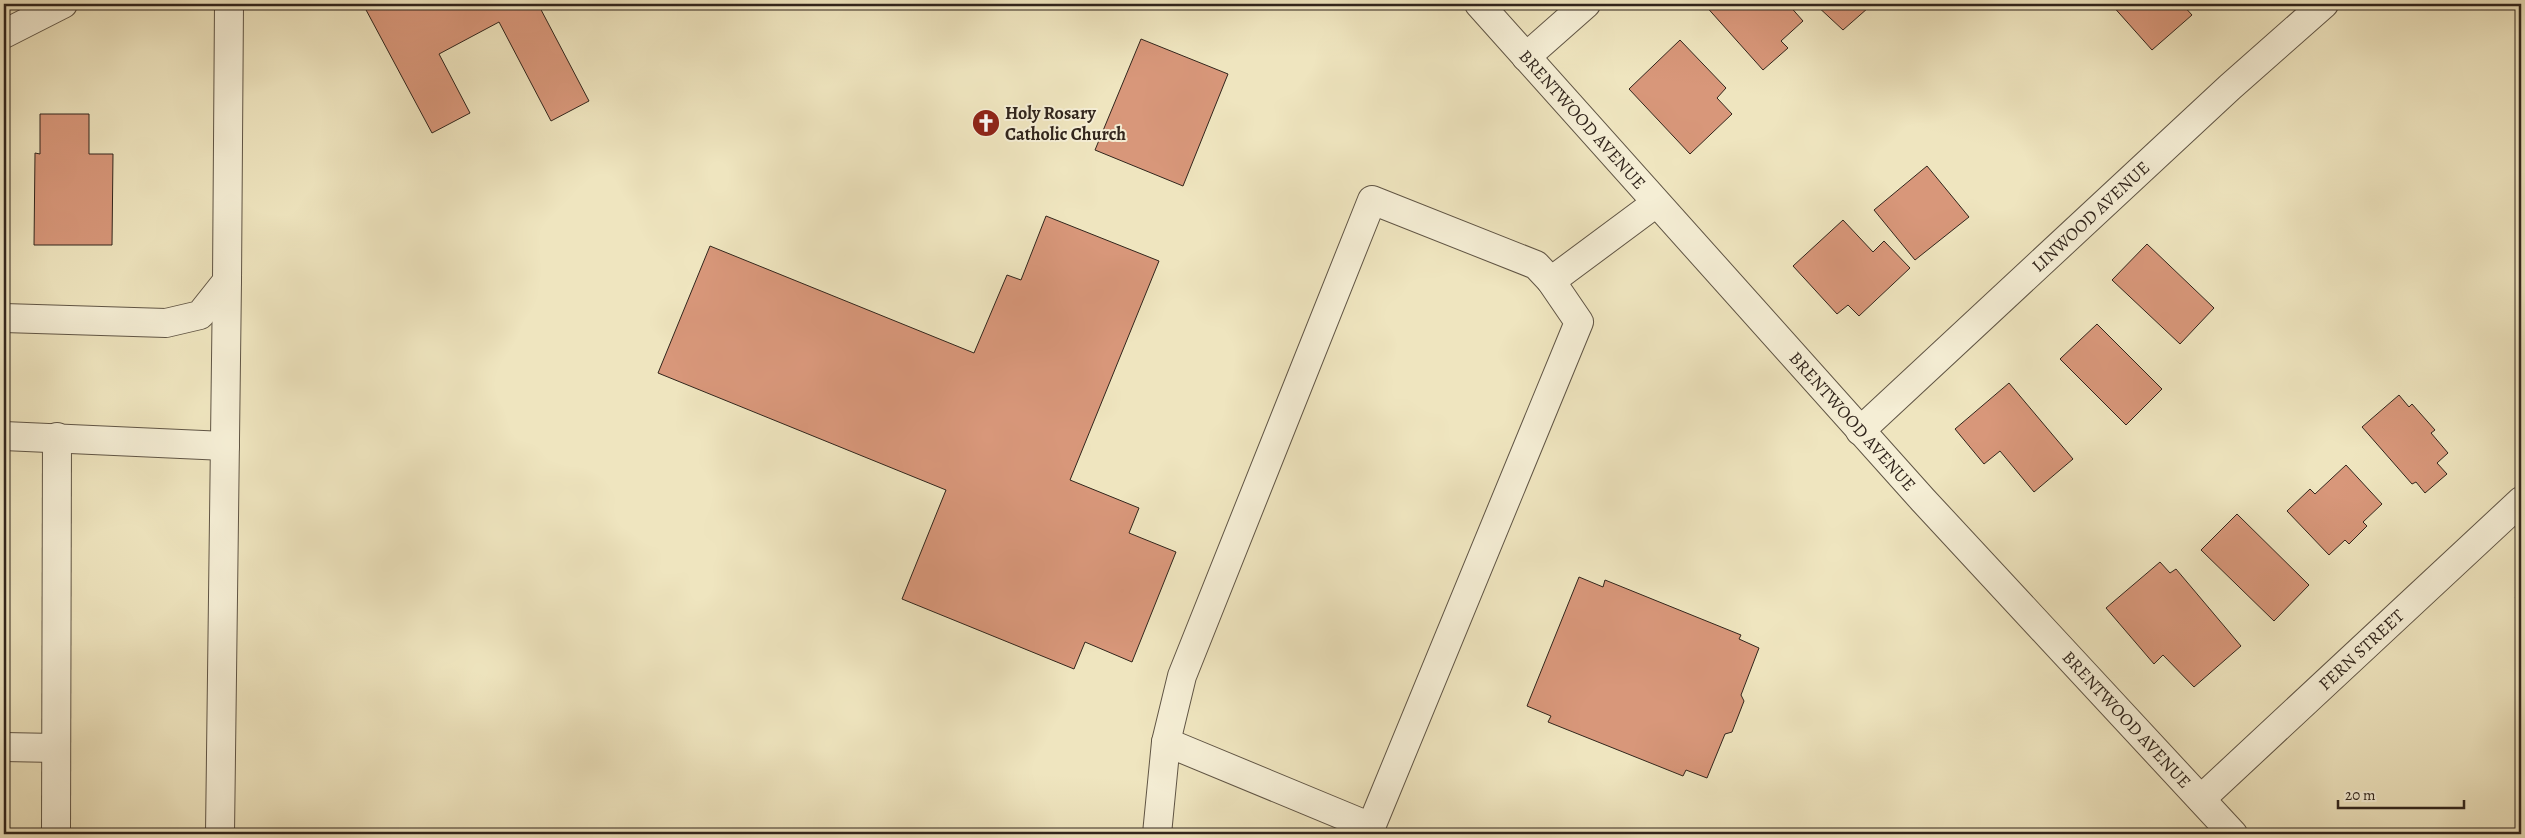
<svg xmlns="http://www.w3.org/2000/svg" width="2525" height="838" font-family="Alegreya,serif">
<style>
.building{fill:#d8977a;stroke:#31251c}
.lines{fill:none;stroke-linecap:round;stroke-linejoin:round}
.minor-casing{stroke:#605545;stroke-width:30}
.minor{stroke:#f5eed5;stroke-width:28}
.labels{text-anchor:middle;stroke-width:4;stroke-linejoin:round;paint-order:stroke}
.poi-label{font-size:18px;font-weight:bold;fill:#31251c;stroke:#f5eed5;text-anchor:start}
.street-label{font-size:18px;fill:#31251c;stroke:#f5eed5}
</style>
<rect width="100%" height="100%" fill="#efe5bf"/>
<filter id="stains"><feTurbulence type="fractalNoise" baseFrequency=".004" numOctaves="4"/><feColorMatrix values="0 0 0 0 .2 0 0 0 0 .09 0 0 0 0 .02 0 0 0 .5 -.17"/></filter>
<radialGradient id="worn" r=".72"><stop offset=".6" stop-color="#630" stop-opacity="0"/><stop offset="1" stop-color="#630" stop-opacity=".3"/></radialGradient>
<path class="building" d="M373 4H538L589 101 551 121 499 22 439 54 470 113 432 133 365 8Z
M1704 4H1788L1803 21 1781 41 1788 48 1763 70Z
M1815 4H1864L1868 8 1843 30Z
M2111 4H2182L2192 15 2152 50Z
M1141 39 1228 74 1183 186 1095 150Z
M1680 40 1726 88 1717 98 1732 114 1690 154 1629 89Z
M40 114H89V154H113L112 245H34L35 153 40 154Z
M1927 166 1969 217 1915 260 1874 210Z
M1046 216 1159 261 1070 480 1139 508 1129 533 1176 552 1132 662 1085 642 1074 669 902 599 946 490 658 373 710 246 974 353 1007 275 1021 280Z
M1843 220 1873 252 1884 241 1910 268 1859 316 1848 305 1837 314 1793 266Z
M2147 244 2214 308 2180 344 2112 280Z
M2097 324 2162 389 2126 425 2060 359Z
M2009 383 2073 459 2034 492 2000 451 1984 464 1955 429Z
M2399 395 2409 407 2412 404 2435 430 2431 433 2448 453 2437 463 2447 474 2425 493 2416 482 2412 484 2362 427Z
M2346 465 2382 504 2363 522 2367 526 2349 544 2345 540 2329 555 2287 511 2310 489 2315 494Z
M2237 514 2309 585 2274 621 2201 550Z
M2160 562 2170 573 2176 569 2241 646 2194 687 2163 655 2154 664 2106 608Z
M1579 577 1603 587 1605 580 1741 635 1739 639 1759 648 1741 695 1744 701 1732 732 1725 734 1707 778 1686 770 1683 776 1548 722 1551 716 1527 706Z
M2521 591V604L2515 598Z"/>
<g class="lines">
<defs>
<g id="minor">
<path id="s1" d="M1479 4 1923 500 2233 834"/>
<path d="M4 34 63 4"/>
<path d="M1526 57 1586 4"/>
<path d="M4 318 166 323 200 315 227 281 229 4"/>
<path id="s2" d="M1860 431 2230 87 2324 4"/>
<path d="M4 436 225 446"/>
<path d="M1166 742 1371 827 1579 322 1551 281"/>
<path d="M4 747 56 748"/>
<path id="s3" d="M2201 799 2521 501"/>
<path d="M56 834 57 437"/>
<path d="M220 834 227 281"/>
<path d="M1157 834 1166 742 1182 676 1372 200 1536 265 1551 281 1656 203"/>
</g>
</defs>
<use href="#minor" class="minor-casing"/>
<use href="#minor" class="minor"/>
</g>
<defs>
<symbol id="church-disc" viewBox="-11 -11 22 22"><circle r="9.5" fill="#8f2418" stroke="#f5eed5"/><path d="M-1.2-6h2.4v3.5h3.3v2.4h-3.3V6h-2.4V-.1h-3.3v-2.4h3.3Z" fill="#fff"/></symbol>
</defs>
<g fill-rule="evenodd">
<use href="#church-disc" x="970" y="107" width="32" height="32"/>
</g>
<g class="labels">
<g class="poi-label">
<text x="1005" y="119">Holy Rosary<tspan x="1005" dy="21">Catholic Church</tspan></text>
</g>
<g class="street-label">
<text dy="6" stroke="none"><textPath href="#s1" startOffset="155">BRENTWOOD AVENUE</textPath></text>
<text dy="6" stroke="none"><textPath href="#s2" startOffset="315">LINWOOD AVENUE</textPath></text>
<text dy="6" stroke="none"><textPath href="#s1" startOffset="560">BRENTWOOD AVENUE</textPath></text>
<text dy="6" stroke="none"><textPath href="#s3" startOffset="219">FERN STREET</textPath></text>
<text dy="6" stroke="none"><textPath href="#s1" startOffset="965">BRENTWOOD AVENUE</textPath></text>
</g>
</g>
<rect width="2525" height="838" fill="none" stroke="#efe5bf" stroke-width="20"/>
<rect x="5" y="5" width="2515" height="828" fill="none" stroke="#31251c" stroke-width="2.5"/>
<rect x="10" y="10" width="2505" height="818" fill="none" stroke="#31251c"/>
<path d="M2338 800v8h126v-8" fill="none" stroke="#31251c" stroke-width="2.5"/>
<text x="2345" y="800" font-size="15" fill="#31251c" stroke="#f5eed5" stroke-width="4" paint-order="stroke">20 m</text>
<rect width="100%" height="100%" filter="url(#stains)"/>
<rect width="100%" height="100%" fill="url(#worn)"/>
</svg>
